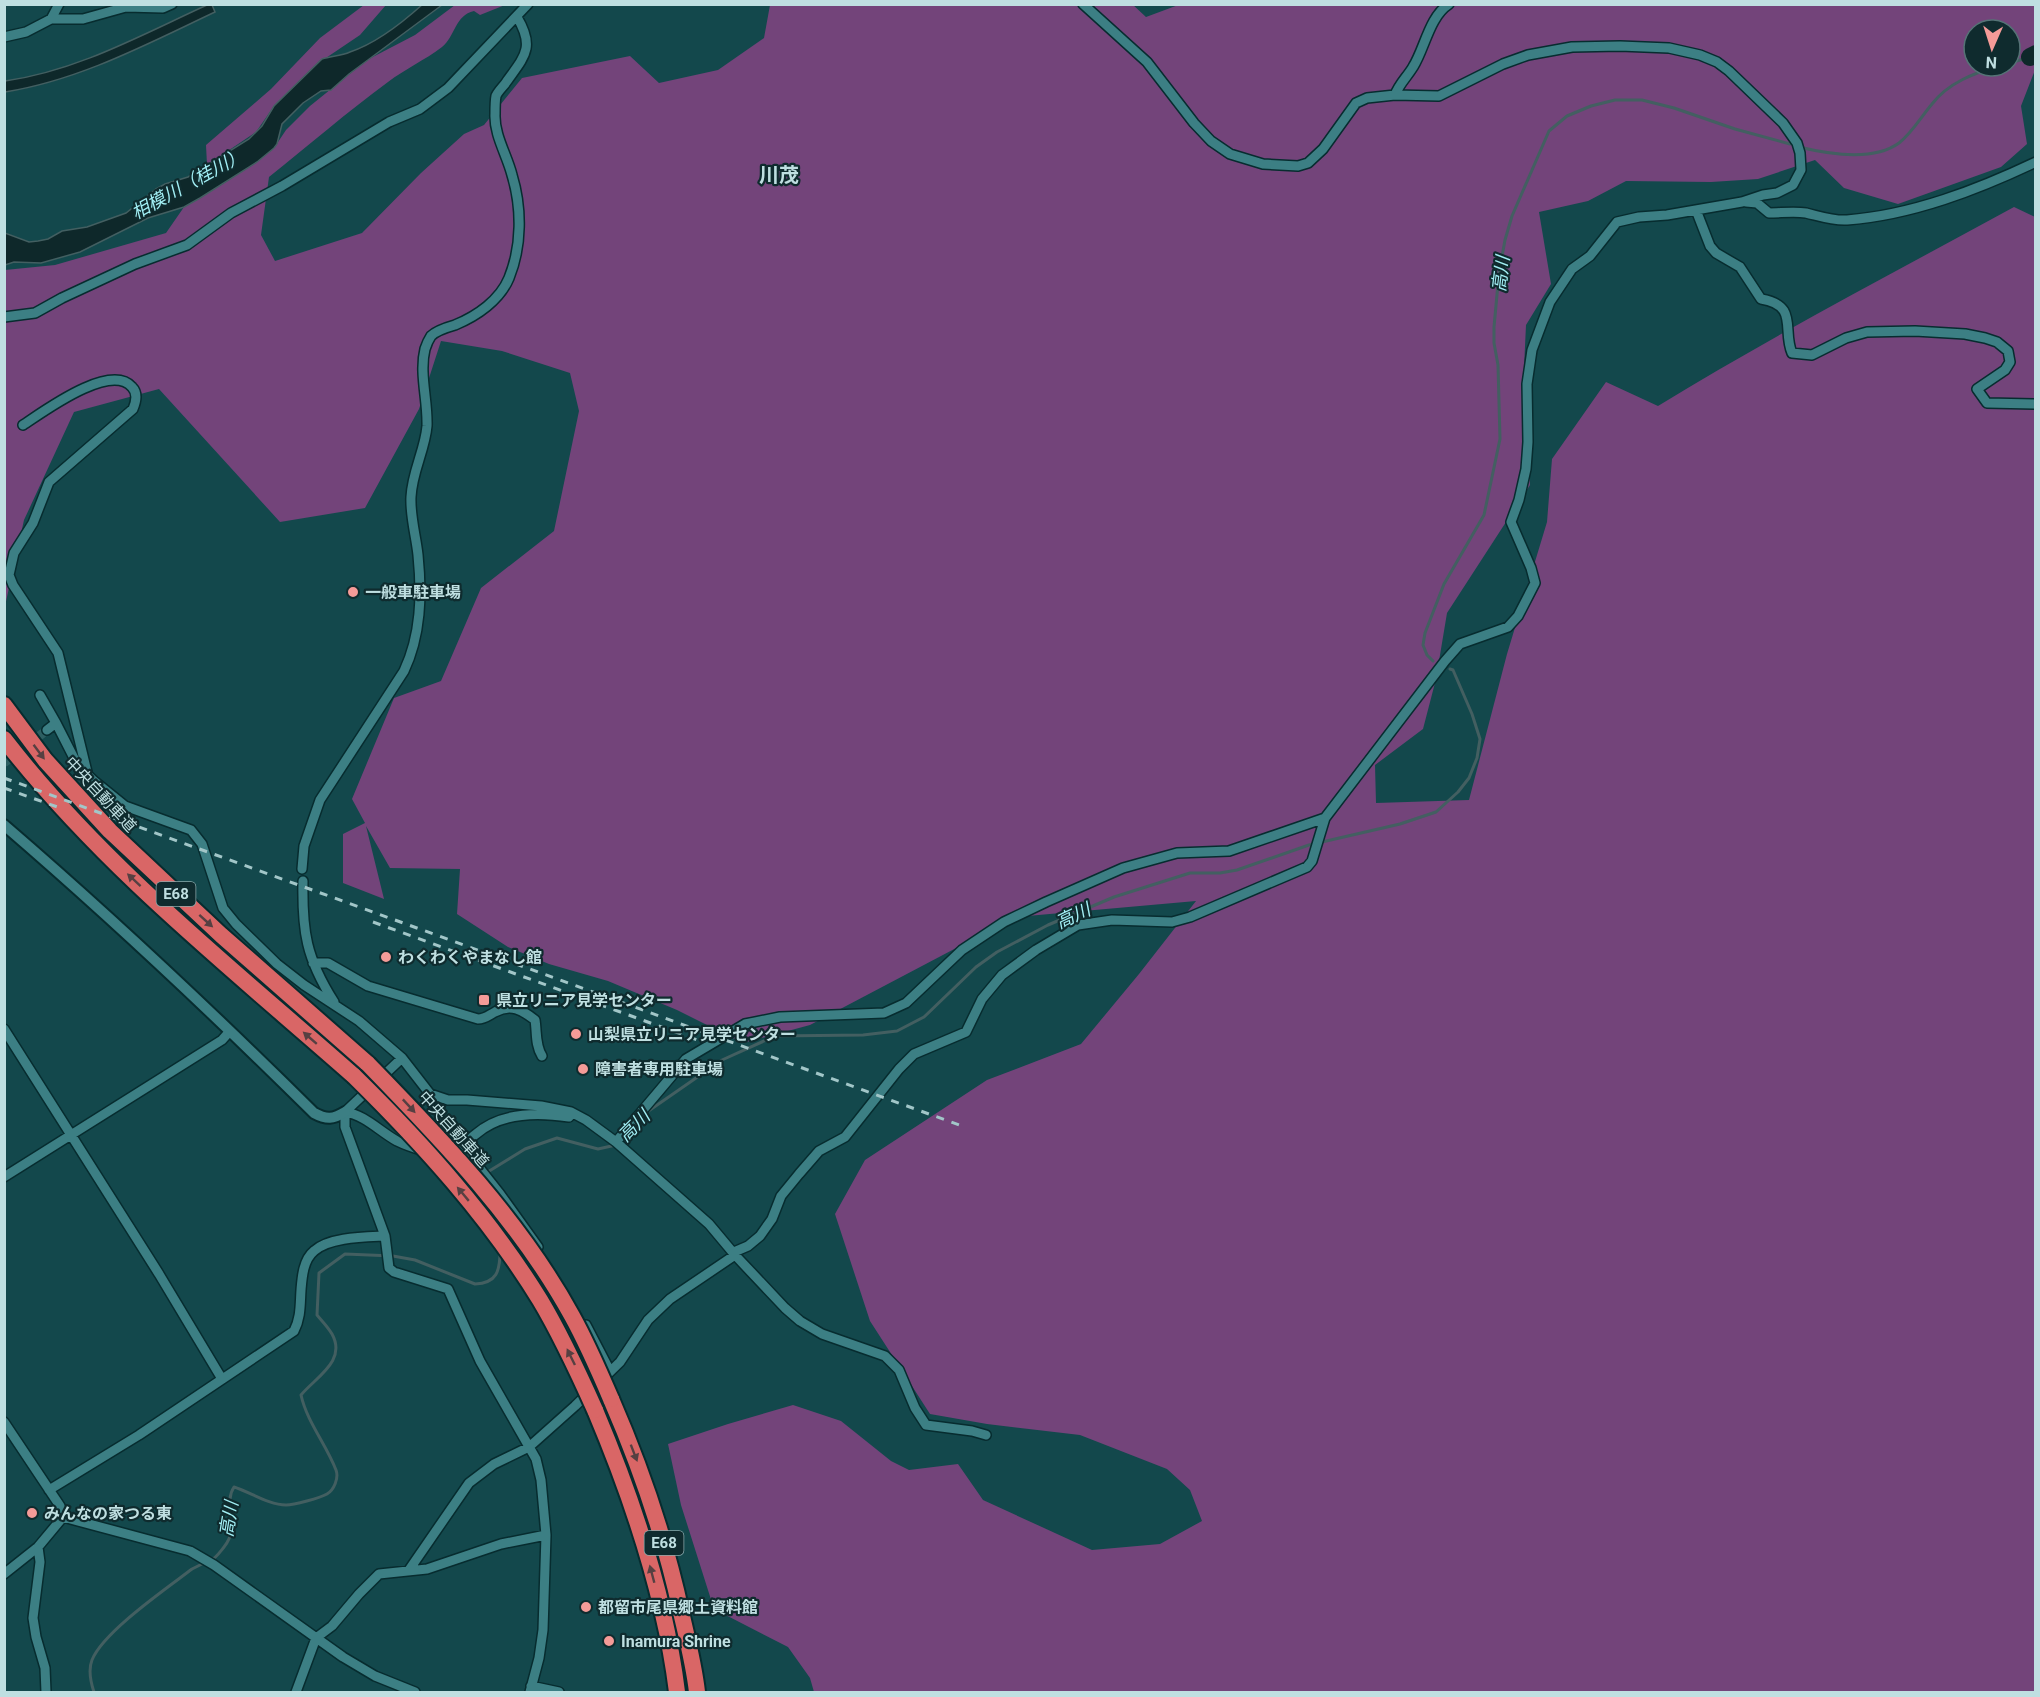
<svg xmlns="http://www.w3.org/2000/svg" width="2040" height="1697" font-family="Roboto,'Noto Sans JP',sans-serif">
<style>
.green{fill:#73447a;fill-rule:evenodd}
.water{fill:#0e282a;stroke:#435f61;stroke-width:1.5}
.lines{fill:none;stroke-linecap:round;stroke-linejoin:round}
.stream{stroke:#435f61;stroke-width:3}
.river{stroke:#0e282a;stroke-width:18}
.minor-tunnel{stroke:#2d5f62;stroke-width:9;stroke-dasharray:9 4.5;stroke-linecap:butt}
.minor-casing{stroke:#072c2f;stroke-width:12}
.tertiary-casing{stroke:#072c2f;stroke-width:14}
.motorway-casing{stroke:#072c2f;stroke-width:20}
.minor{stroke:#3c7f84;stroke-width:9}
.tertiary{stroke:#3c7f84;stroke-width:10}
.motorway{stroke:#d96666;stroke-width:16}
.rail{stroke:#a2c6c8;stroke-width:3;stroke-dasharray:8 8;stroke-linecap:butt}
.motorway-bridge-casing{stroke:#072c2f;stroke-width:20;stroke-linecap:butt}
.motorway-bridge{stroke:#d96666;stroke-width:16}
.oneway{fill:#564042}
.poi-dot{fill:#f59b98;stroke:#0f2b2e;stroke-width:2}
.labels{text-anchor:middle;stroke-width:4.5;stroke-linejoin:round;paint-order:stroke}
.shield{fill:#0f2b2e;stroke:#8aa9ab;stroke-width:1.5}
.shield-label{font-size:15px;font-weight:bold;fill:#bfdfe1}
.poi-label{font-size:16px;font-weight:bold;fill:#bfdfe1;stroke:#0f2b2e;text-anchor:start}
.street-label{font-size:16px;fill:#bfdfe1;stroke:#0f2b2e}
.water-label{font-size:18px;font-style:italic;fill:#a2eff5;stroke:#0f2b2e}
.quarter-label{font-size:20px;font-weight:bold;fill:#bfdfe1;stroke:#0f2b2e}
</style>
<rect width="100%" height="100%" fill="#13484c"/>
<path class="green" d="M1132 4 1146 17 1181 4 2035 5V70L2021 106 2027 144 2001 167 1898 204 1844 188 1815 160 1758 179 1711 182 1626 181 1588 201 1539 212 1551 284 1526 325 1523 389 1530 485 1447 613 1436 679 1423 729 1375 765 1376 803 1469 800 1507 654 1547 522 1552 459 1606 382 1658 406C1774 335 1895 272 2014 207L2035 217V1692H814L810 1678 788 1647 714 1609 681 1505 668 1444 728 1424 793 1405 841 1421 891 1461 909 1470 958 1464 983 1500 1092 1550 1160 1544 1202 1521 1190 1490 1167 1469 1080 1435 987 1424 930 1414 870 1321 835 1214 865 1160 987 1080 1081 1044 1139 974 1196 901 1015 917 810 1025 743 1043 677 1010 608 981 549 964 508 947 457 914 460 869 390 868 366 826 384 899 343 883V834L365 823 352 799 394 698 441 681 481 588 554 531 579 411 570 373 502 351 441 341 419 409 365 508 280 522 159 389 74 412 24 520 5 606V270L55 265 166 233 184 207 229 180 274 148 286 130 310 106 367 60 415 35 455 5H505L480 15 474 11C455 15 455 37 442 47 425 60 405 69 388 82 347 112 308 146 269 177L261 235 275 261 362 233 421 173 464 134 484 125 522 78 630 56 659 83 718 70 764 38 770 5ZM1974 30H2010V66H1974Z
M364 5H386L360 35 317 64 274 106 256 132 207 165 206 145 271 89 320 38Z"/>
<path class="water" d="M423 4 442 5 349 74 331 90 321 91 303 103 282 124 277 144 274 148 257 162 200 198 184 207 148 218 80 252 41 263 14 262 5 265V233L29 242 38 241 48 239 62 231 87 227 126 213 156 189 165 184 188 177 249 139 262 126 274 106 322 59C332 56 341 56 350 52 377 43 402 23 423 4Z
M207 5H212L215 12C147 44 80 80 5 92V81C77 71 141 35 207 5Z"/>
<g class="lines">
<path class="stream" d="M2010 63 2030 57
M1799 147C1828 154 1873 162 1899 143 1912 133 1921 117 1932 104 1948 83 1974 73 1999 66
M1433 661 1427 655 1423 645 1425 633 1444 584 1484 515 1500 439 1498 365 1494 343V327L1499 273 1505 240 1512 216 1549 131 1567 116 1591 106 1615 100H1642L1674 108 1735 129 1790 144
M647 1112 722 1060 775 1036 863 1035 897 1031 924 1017 976 967 997 952 1048 925 1114 897 1190 873H1220L1237 870 1309 845 1400 824 1436 812 1458 792 1469 778 1477 758 1480 739 1472 714 1453 670 1450 669
M486 1173 525 1149 557 1138 598 1149 616 1145
M210 1561C216 1558 220 1552 224 1547 242 1524 222 1505 234 1487 250 1492 269 1505 286 1505 294 1505 320 1498 327 1494 334 1490 339 1478 336 1470 326 1444 307 1422 301 1395 316 1377 347 1361 332 1334 328 1327 322 1321 317 1315L319 1273 345 1254 393 1256 415 1260 475 1284C497 1283 500 1271 500 1251
M94 1692C91 1683 88 1670 92 1660 103 1632 167 1588 192 1569L204 1563"/>
<path class="river" d="M2030 57 2036 54"/>
<path class="minor-tunnel" d="M4 763 47 730"/>
<defs>
<path id="minor" d="M51 19 59 4
M4 37 26 32 51 19H83L126 7 163 8 172 4
M1395 95C1399 84 1407 77 1413 67 1425 48 1429 17 1449 4
M1746 202 1757 203 1769 213C1781 213 1794 211 1806 213 1819 216 1833 221 1847 220 1912 215 1977 190 2036 162
M1696 210 1710 246 1716 253 1740 267 1761 299C1799 305 1782 330 1792 353L1812 355 1846 338 1867 332 1915 331 1965 334 1985 338 1997 342 2008 351 2010 362 2005 370 1977 389 1987 403 2036 404
M4 317 35 313 62 298 135 264 187 245 231 213 282 186 389 122 420 109 448 88 528 4
M23 425C43 412 110 362 132 387 138 393 136 402 133 409L49 482 33 523 14 553 9 575 13 585 58 653 88 776
M40 695 56 723
M47 730 56 723 78 766 94 781 125 806 191 830 202 844 223 908 236 924 277 964 304 985 359 1021 402 1058 430 1094 448 1100H467L541 1106 571 1112 586 1120 616 1142 709 1224 735 1255 785 1308 800 1321 822 1334 885 1356 899 1370 915 1408 926 1425 972 1431 986 1435
M302 869 304 846 320 800 404 671C421 635 422 595 418 555 416 536 410 516 411 497 412 472 425 450 427 426 428 401 419 373 425 349 426 346 429 339 431 336 436 331 448 327 455 325 477 316 500 300 509 278 522 246 522 208 512 175 507 155 494 135 495 114 495 109 495 101 496 96 498 91 504 86 507 81 525 56 535 47 517 17
M303 881C302 931 306 958 334 1002
M313 963H328L368 986 478 1019C485 1019 489 1015 495 1012 511 1003 522 1010 535 1020 537 1032 535 1045 542 1056
M4 1029 159 1274 222 1379
M402 1058 345 1112V1127L385 1236 389 1268 394 1272 448 1289 480 1361 536 1459 541 1480 546 1535 543 1630 539 1658 530 1692
M345 1112C365 1115 379 1131 397 1141 407 1146 417 1149 427 1152 433 1154 440 1156 446 1154 459 1152 466 1141 476 1134 501 1112 537 1112 569 1117
M616 1142 686 1059 745 1024 780 1017 884 1013 906 1003 962 950 1004 922 1046 902 1123 868 1177 853 1229 851 1325 818 1445 661 1460 644 1508 627 1518 616 1535 583 1531 568 1511 522 1519 500 1526 469 1528 442 1527 384 1532 350 1550 302 1572 269 1590 256 1617 222 1639 217 1667 215 1742 202 1763 195 1777 193 1793 185 1801 170 1800 153 1797 143 1783 123 1729 71 1717 62 1700 55 1669 48 1620 46 1572 47 1528 55 1503 64 1439 96 1395 95 1367 98 1356 103 1323 149 1308 163 1298 166 1263 164 1230 154 1211 141 1194 123 1147 62 1083 4
M462 1146 500 1194 538 1247
M4 1177 222 1040 230 1031
M734 1252 748 1246 760 1236 772 1219 781 1196 799 1174 819 1151 845 1137 899 1069 914 1054 966 1032 982 999 1002 975 1036 950 1078 925 1112 920 1172 922 1190 917 1307 867 1312 861 1325 818
M586 1325 610 1371
M4 1422 60 1506 63 1517 38 1547 4 1574
M49 1490 139 1435 294 1331C301 1317 300 1305 301 1290 302 1278 303 1260 314 1251 329 1237 365 1237 385 1236
M63 1517 190 1551 214 1565 343 1657 375 1676 415 1692
M38 1547 40 1562 33 1618 36 1637 45 1668 46 1692
M409 1570 469 1483 494 1464 529 1447 575 1406 620 1362 648 1320 670 1299 735 1255
M531 1686 559 1692
M296 1692 316 1638 332 1626 359 1594 379 1574 427 1569 501 1544 546 1535"/>
<path id="tertiary" d="M4 825C111 917 214 1014 314 1113 327 1120 333 1119 345 1112"/>
<path id="motorway" d="M4 705 45 760 110 831 221 935 368 1064
M4 739C103 867 234 970 354 1076
M611 1399C641 1468 665 1538 681 1612 687 1638 694 1665 697 1692
M595 1410C633 1500 665 1595 677 1692"/>
</defs>
<use href="#minor" class="minor-casing"/>
<use href="#tertiary" class="tertiary-casing"/>
<use href="#motorway" class="motorway-casing"/>
<use href="#minor" class="minor"/>
<use href="#tertiary" class="tertiary"/>
<use href="#motorway" class="motorway"/>
<path class="rail" d="M4 778 962 1126
M4 788 63 809
M373 922 700 1041"/>
<defs>
<path id="motorway-bridge" d="M368 1064C443 1141 520 1221 572 1316 587 1343 599 1371 611 1399
M354 1076C423 1144 489 1217 540 1300 561 1335 578 1372 595 1410"/>
</defs>
<use href="#motorway-bridge" class="motorway-bridge-casing"/>
<use href="#motorway-bridge" class="motorway-bridge"/>
</g>
<defs><path id="oneway-solid" d="M-6-.8H1V-3.2L6.5 0L1 3.2V.8H-6Z" transform="scale(1.5)"/></defs>
<g class="oneway">
<use href="#oneway-solid" transform="translate(39 752) rotate(53)"/>
<use href="#oneway-solid" transform="translate(134 880) rotate(-137)"/>
<use href="#oneway-solid" transform="translate(206 921) rotate(42)"/>
<use href="#oneway-solid" transform="translate(310 1038) rotate(-139)"/>
<use href="#oneway-solid" transform="translate(409 1106) rotate(47)"/>
<use href="#oneway-solid" transform="translate(463 1194) rotate(-130)"/>
<use href="#oneway-solid" transform="translate(571 1357) rotate(-116)"/>
<use href="#oneway-solid" transform="translate(634 1453) rotate(69)"/>
<use href="#oneway-solid" transform="translate(652 1574) rotate(-105)"/>
</g>
<g class="poi-dot">
<circle cx="353" cy="592" r="6"/>
<circle cx="386" cy="957" r="6"/>
<rect x="478" y="994" width="12" height="12" rx="3"/>
<circle cx="576" cy="1034" r="6"/>
<circle cx="583" cy="1069" r="6"/>
<circle cx="32" cy="1513" r="6"/>
<circle cx="586" cy="1607" r="6"/>
<circle cx="609" cy="1641" r="6"/>
</g>
<g class="labels">
<g class="shield">
<rect x="156.5" y="882" width="39" height="24" rx="4.5"/>
<rect x="644.5" y="1531" width="39" height="24" rx="4.5"/>
</g>
<g class="shield-label">
<text x="176" y="899">E68</text>
<text x="664" y="1548">E68</text>
</g>
<g class="poi-label">
<text x="365" y="598">一般車駐車場</text>
<text x="398" y="963">わくわくやまなし館</text>
<text x="496" y="1006">県立リニア見学センター</text>
<text x="588" y="1040">山梨県立リニア見学センター</text>
<text x="595" y="1075">障害者専用駐車場</text>
<text x="44" y="1519">みんなの家つる東</text>
<text x="598" y="1613">都留市尾県郷土資料館</text>
<text x="621" y="1647">Inamura Shrine</text>
</g>
<g class="street-label">
<text transform="translate(101 794) rotate(47)" y="6">中央自動車道</text>
<text transform="translate(454 1129) rotate(48)" y="6">中央自動車道</text>
</g>
<g class="water-label">
<text transform="translate(188 184) rotate(-29)" y="6">相模川（桂川）</text>
<text transform="translate(1501 274) rotate(-83)" y="6">高川</text>
<text transform="translate(1073 916) rotate(-25)" y="6">高川</text>
<text transform="translate(634 1126) rotate(-45)" y="6">高川</text>
<text transform="translate(229 1519) rotate(-81)" y="6">高川</text>
</g>
<g class="quarter-label">
<text x="779" y="182">川茂</text>
</g>
</g>
<rect width="2040" height="1697" fill="none" stroke="#bfdfe1" stroke-width="12"/>
<g transform="translate(1992 48) rotate(183)"><circle r="28" fill="#0f2b2e" stroke="#557376" stroke-width="1.5"/>
<path d="M0-4.5L10 22L0 15L-10 22Z" fill="#f59b98"/>
<text y="-9" font-size="16" font-weight="bold" text-anchor="middle" fill="#bfdfe1">N</text>
</g>
</svg>
